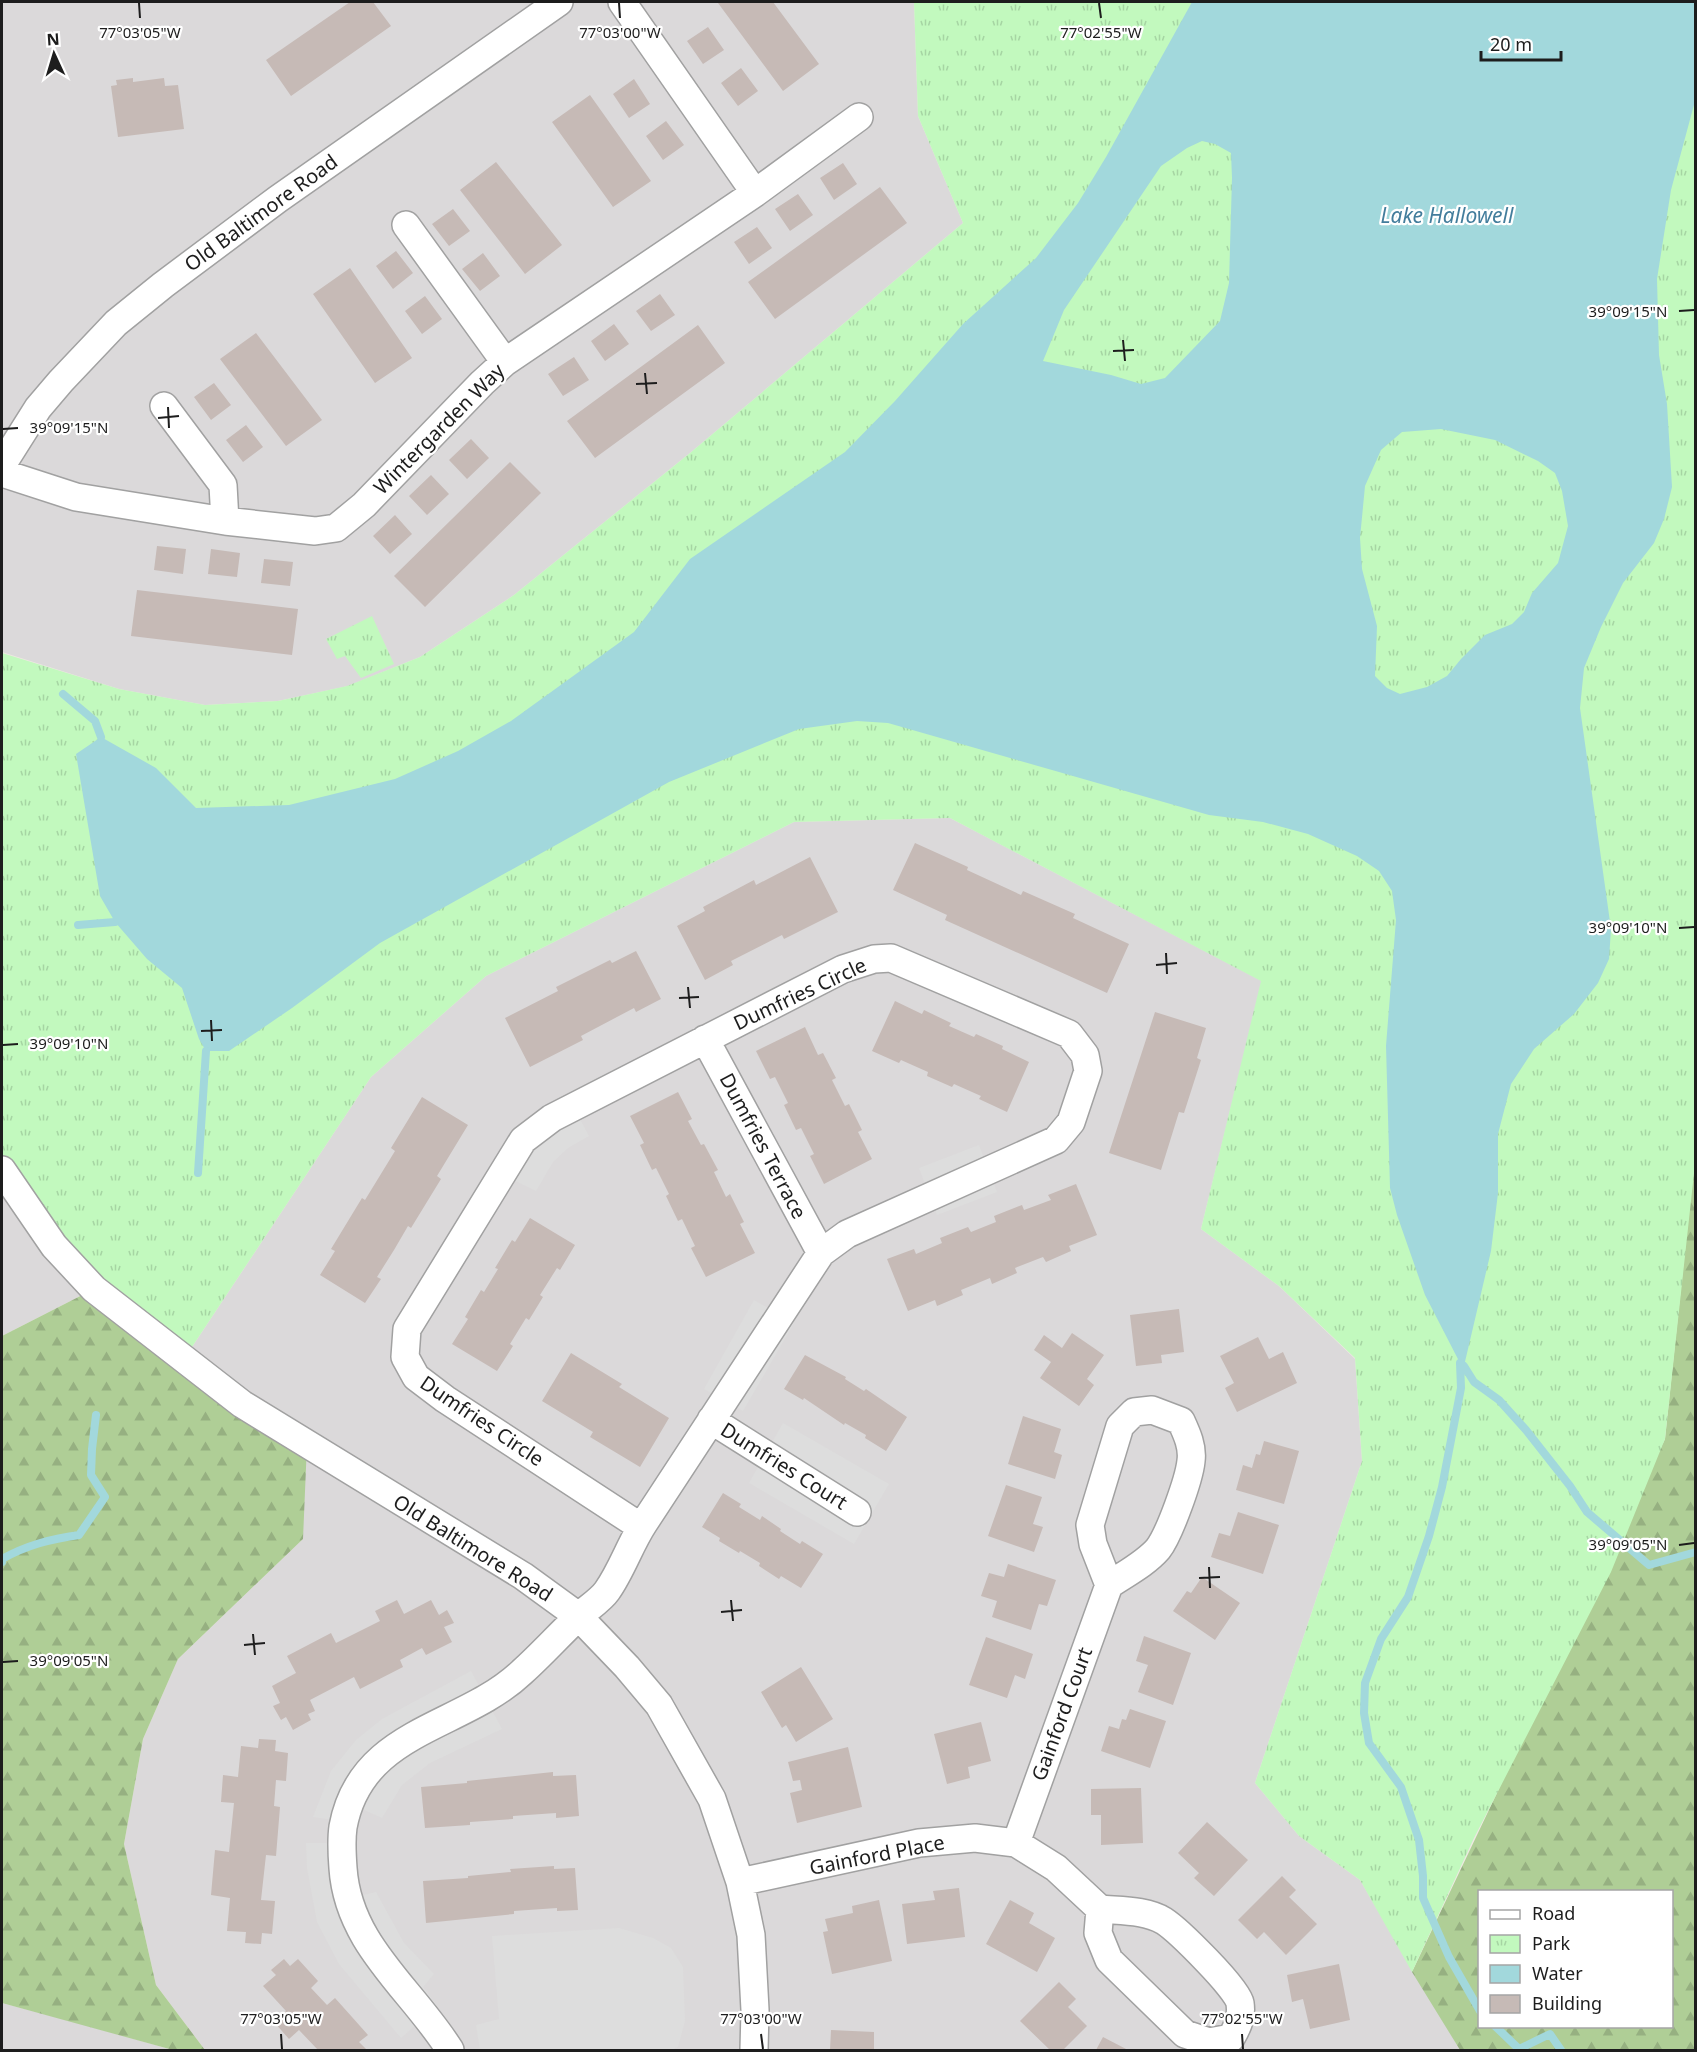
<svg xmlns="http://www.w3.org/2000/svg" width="1697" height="2052" font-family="'Noto Sans',sans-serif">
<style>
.residential{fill:#dbd9da}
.forest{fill:url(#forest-firs);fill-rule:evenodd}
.park{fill:url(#park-tufts)}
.parking{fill:#ddd}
.water{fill:#a2d8dc;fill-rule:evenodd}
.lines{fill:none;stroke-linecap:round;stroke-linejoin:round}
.stream{stroke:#a2d8dc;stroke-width:8}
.building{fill:#c6bab6}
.minor-casing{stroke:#a1a1a1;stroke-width:30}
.minor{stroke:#fff;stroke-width:27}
.ticks{fill:none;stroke:#1d1d1d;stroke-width:2}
.labels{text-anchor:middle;stroke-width:4.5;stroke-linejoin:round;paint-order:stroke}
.street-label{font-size:20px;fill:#1d1d1d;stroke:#fff}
.water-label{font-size:21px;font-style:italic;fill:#437d9c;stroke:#fff}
.ticks-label{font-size:15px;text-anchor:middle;fill:#1d1d1d;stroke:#fff;stroke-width:4.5;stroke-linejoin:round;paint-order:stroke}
</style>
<defs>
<pattern id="forest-firs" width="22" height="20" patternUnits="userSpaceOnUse" patternTransform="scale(1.5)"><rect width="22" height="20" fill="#afce96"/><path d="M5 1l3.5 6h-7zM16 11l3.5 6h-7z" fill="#96b081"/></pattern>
<pattern id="park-tufts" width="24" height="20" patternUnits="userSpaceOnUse" patternTransform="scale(1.5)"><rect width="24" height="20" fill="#c2f9be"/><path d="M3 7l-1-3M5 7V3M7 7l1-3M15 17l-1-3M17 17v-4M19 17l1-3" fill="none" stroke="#a6d5a3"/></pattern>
</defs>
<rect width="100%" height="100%" fill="#eee8e2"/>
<path class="residential" d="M2 2H914L918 116 963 223 690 453 514 595 420 657 348 686 278 701 205 705 119 689 2 652Z
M950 818 1262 981 1201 1229 1279 1286 1355 1359 1362 1461 1255 1783 1299 1836 1360 1880 1460 2050H205L156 1985 124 1844 143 1739 178 1659 303 1539 184 1359 371 1077 486 976 794 822Z
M2 1170 94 1289 2 1336Z
M2 2003 81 2024 173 2050H2Z"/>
<path class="forest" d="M1695 1155V2050H1460L1412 1972 1665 1439ZM1480 1892H1672V2026H1480Z
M94 1289 307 1444 303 1539 178 1659 143 1739 124 1844 156 1985 205 2050H173L2 2003V1336Z"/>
<path class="park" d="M914 2H1695L1696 1155 1665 1439 1611 1572 1474 1838 1412 1972 1360 1880 1299 1836 1255 1783 1362 1461 1355 1358 1279 1286 1201 1229 1261 981 950 818 794 822 486 976 371 1077 184 1359 94 1289 2 1169V653L119 689 205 705 278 701 347 686 420 657 514 595 690 453 963 223 918 116Z
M372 616 394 664 361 678 345 656 337 659 326 639Z"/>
<path class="parking" d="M567 1095 589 1136 568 1148 553 1162 536 1191 495 1171Z
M979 1145 997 1192 937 1215 919 1168Z
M754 1300 794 1323 743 1411 704 1389Z
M783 1423 889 1484 854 1544 749 1483Z
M471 1671 502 1729 430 1763 402 1785 382 1818 362 1809 353 1842 359 1896 376 1892 404 1943 434 1974 423 1987 437 2006 401 2038 339 1964 317 1922 307 1868 306 1843H329L334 1820 313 1817 331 1771 356 1740 382 1719Z
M619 1928 653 1938 671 1948 683 1967 685 2021 678 2047 671 2050H480L476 2025 499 2019 492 1936Z"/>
<path class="water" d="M1192 2H1695V101L1671 190 1657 279 1659 355 1667 404 1672 487 1664 519 1654 543 1623 583 1601 627 1584 668 1580 708 1611 929 1609 959 1598 983 1574 1014 1534 1049 1511 1084 1498 1134V1193L1491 1251 1464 1366 1466 1369 1460 1363 1425 1295 1397 1215 1390 1188 1386 1046 1396 920 1392 891 1379 871 1357 856 1308 834 1263 822 1209 815 888 723 857 721 799 729 669 782 380 943 292 1008 229 1051H206L199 1039 182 988 147 959 115 922 100 896 76 754 101 737 156 768 196 808 289 805 395 779 458 751 511 721 634 632 690 559 845 452 895 401 963 324 1036 258 1078 203 1106 157ZM1202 141 1215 144 1231 153 1232 178 1229 283 1220 321 1165 378 1141 384 1111 375 1043 361 1064 310 1161 166 1187 148ZM1441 429 1495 440 1538 461 1555 473 1562 491 1568 526 1558 563 1532 593 1524 612 1512 624 1485 635 1461 659 1447 676 1427 687 1400 694 1387 688 1375 676 1377 626 1362 569 1360 538 1365 486 1381 450 1402 432Z"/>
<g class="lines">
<path class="stream" d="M63 694 95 721 101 737
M78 925 115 922
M198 1173 206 1051
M1460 1363 1461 1388 1442 1487 1429 1536 1408 1597 1381 1639 1365 1683 1364 1713 1369 1743 1401 1787 1419 1840 1423 1876V1898L1449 1957 1480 2011
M1464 1366 1474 1382 1499 1400 1526 1430 1570 1486 1587 1512 1649 1565 1696 1552
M2 1562V1559C27 1545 51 1539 79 1535L105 1497 91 1475 92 1449 96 1415
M1495 2026 1519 2049 1550 2034 1561 2050"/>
</g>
<path class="building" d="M350 2H373L391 26 291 96 266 60Z
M719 2H773L819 64 783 91 718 3Z
M708 27 724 50 703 64 687 41Z
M741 68 758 91 738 106 721 83Z
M133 78V82L164 78 165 86 178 85 184 129 118 137 111 86 117 85 116 80Z
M634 79 650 104 629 118 613 94Z
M590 95 651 181 613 207 552 122Z
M666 121 684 145 663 160 646 136Z
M496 162 562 245 525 274 460 190Z
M843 163 857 184 834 200 820 178Z
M880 187 907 223 775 319 748 282Z
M798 194 813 215 790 231 775 209Z
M453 209 470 231 449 246 432 224Z
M757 227 772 248 749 264 734 242Z
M396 251 413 273 393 289 376 266Z
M483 253 500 276 480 291 462 269Z
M350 268 412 358 375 383 313 294Z
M660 294 675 315 651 331 636 311Z
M425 296 442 319 422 334 405 311Z
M614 324 629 344 605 361 591 341Z
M698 325 725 363 595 458 567 421Z
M256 333 322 420 286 446 220 359Z
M574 357 589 380 563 396 548 374Z
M214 383 231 405 211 420 194 397Z
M246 425 263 447 243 462 226 440Z
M471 439 489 458 467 479 449 460Z
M510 462 541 493 425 607 394 576Z
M431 475 449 494 427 515 409 496Z
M395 515 412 534 390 554 373 536Z
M157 546 186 549 183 574 154 570Z
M211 549 240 553 237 577 208 574Z
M264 559 293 562 290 586 261 583Z
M137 590 298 609 292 655 131 636Z
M915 843 968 867 967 870 1021 895 1023 891 1075 914 1073 918 1129 944 1107 993 945 920 947 915 893 890Z
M810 857 838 912 784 939 782 935 731 961 733 965 705 980 677 926 705 911 703 907 754 880 756 885Z
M636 951 661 999 636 1012 634 1008 581 1036 583 1040 530 1067 505 1018 558 991 556 987 610 960 612 963Z
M895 1001 922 1014 924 1010 951 1023 949 1026 974 1037 976 1034 1003 1046 1002 1049 1029 1062 1007 1112 979 1099 981 1096 954 1084 952 1087 927 1076 928 1072 901 1060 899 1063 872 1051Z
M1155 1012 1206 1028 1197 1058 1201 1060 1184 1113 1179 1112 1161 1170 1109 1153Z
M805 1027 818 1055 823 1053 836 1078 832 1080 845 1106 849 1104 862 1130 858 1132 872 1159 824 1184 810 1156 814 1154 801 1128 796 1130 784 1105 788 1103 775 1077 770 1079 756 1051Z
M678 1092 692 1119 688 1121 701 1145 704 1144 718 1170 714 1172 726 1197 730 1194 744 1222 740 1224 755 1253 706 1277 691 1248 695 1246 682 1219 678 1221 666 1196 669 1194 656 1168 652 1170 640 1145 644 1143 630 1116Z
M422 1097 468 1125 437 1176 441 1179 411 1228 408 1226 394 1250 377 1277 381 1279 365 1303 320 1275 335 1251 331 1249 362 1198 365 1200 395 1151 391 1148Z
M1076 1184 1097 1235 1069 1246 1071 1251 1046 1262 1043 1257 1015 1268 1017 1273 992 1284 990 1278 961 1290 963 1295 937 1306 935 1300 908 1311 887 1259 914 1249 916 1254 942 1243 940 1238 968 1227 971 1232 996 1222 994 1216 1022 1205 1024 1210 1051 1200 1048 1195Z
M530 1218 575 1245 560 1270 557 1268 540 1295 543 1297 529 1320 526 1318 510 1344 513 1346 497 1371 452 1344 468 1319 465 1317 481 1290 484 1292 498 1269 495 1268 512 1240 515 1242Z
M1179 1309 1184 1352 1161 1355 1162 1363 1136 1366 1130 1315Z
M1072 1333 1104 1355 1087 1379 1094 1385 1079 1406 1040 1378 1051 1362 1034 1350 1044 1335 1062 1348Z
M1258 1337 1269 1359 1283 1352 1297 1383 1237 1412 1225 1388 1234 1383 1220 1356Z
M571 1353 622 1384 619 1387 669 1418 640 1467 590 1437 593 1432 542 1401Z
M805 1355 846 1377 845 1379 864 1391 866 1389 907 1417 886 1451 865 1438 866 1435 845 1423 844 1425 804 1398 803 1400 784 1389Z
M1023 1416 1061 1429 1054 1452 1062 1455 1055 1479 1008 1464Z
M1264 1441 1299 1451 1284 1504 1236 1490 1243 1465 1252 1468 1256 1454 1260 1455Z
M1006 1485 1042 1497 1033 1524 1043 1527 1034 1552 988 1536Z
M723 1493 741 1504 739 1507 760 1520 762 1516 781 1529 780 1531 800 1544 802 1541 823 1554 801 1588 781 1576 779 1579 759 1566 760 1563 740 1551 739 1553 719 1541 720 1538 702 1527Z
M1238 1512 1279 1525 1263 1574 1211 1557 1219 1533 1230 1536Z
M1008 1564 1056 1580 1047 1606 1039 1604 1031 1630 992 1617 997 1601 981 1596 989 1573 1004 1577Z
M1202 1577 1240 1603 1215 1640 1173 1611 1187 1591 1191 1593Z
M397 1600 404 1614 431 1600 439 1615 447 1610 454 1623 444 1627 452 1642 426 1655 422 1648 400 1660 403 1667 360 1689 354 1677 310 1700 315 1711 308 1714 311 1720 293 1730 286 1717 281 1720 273 1706 280 1703 272 1686 296 1673 287 1656 331 1633 336 1643 380 1621 375 1611Z
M1144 1636 1191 1653 1173 1705 1138 1692 1148 1665 1136 1661Z
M986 1637 1033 1654 1025 1679 1015 1675 1007 1698 969 1685Z
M801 1667 833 1719 796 1742 786 1725 782 1728 761 1692Z
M1130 1709 1166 1721 1150 1768 1101 1751 1109 1726 1119 1729 1122 1719 1126 1720Z
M981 1722 991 1761 968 1767 970 1778 947 1784 934 1734Z
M259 1739 276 1740 275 1751 288 1753 286 1781 276 1780 274 1806 280 1807 276 1856 266 1855 261 1900 275 1901 272 1934 262 1933 261 1944 245 1943 246 1932 227 1931 230 1898 211 1895 215 1850 229 1852 234 1803 221 1802 223 1775 238 1777 241 1746 258 1748Z
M848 1747 862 1807 797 1823 790 1793 802 1790 800 1780 793 1781 788 1762Z
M553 1772V1776L576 1775 579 1816 556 1818V1813L513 1816V1819L470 1822V1825L425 1828 421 1787 467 1783V1781Z
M1141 1788 1143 1843 1101 1845V1815H1091V1789Z
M1207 1822 1248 1860 1214 1896 1194 1878 1199 1873 1178 1853Z
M554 1866V1869L575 1868 578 1910 557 1911V1908L514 1911V1914L426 1923 423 1881 468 1878V1876L511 1872 510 1869Z
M1282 1876 1296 1890 1289 1897 1317 1924 1286 1955 1264 1932 1257 1939 1238 1920Z
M959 1888 965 1937 907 1944 902 1904 935 1900 933 1891Z
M879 1900 892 1961 832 1974 823 1932 828 1931 825 1919 853 1913 852 1906Z
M1010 1900 1034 1913 1029 1923 1055 1938 1037 1972 986 1944Z
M284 1959 290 1966 298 1959 318 1981 311 1988 327 2005 335 1998 352 2017 368 2035 359 2042 367 2050H318L299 2030 289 2039 274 2022 286 2011 263 1986 276 1975 271 1970Z
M1339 1964 1350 2020 1310 2029 1303 1999 1292 2002 1287 1975Z
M1059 1982 1076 1999 1068 2007 1087 2026 1063 2050H1050L1020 2021Z
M831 2030 874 2032V2050H830Z
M1103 2037 1128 2050H1096Z"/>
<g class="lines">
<defs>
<path id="minor" d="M755 193 859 117
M406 225 505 362
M164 406 223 485 225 521
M2 465 38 408 61 381 116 323 163 285 278 199 559 2
M2 473 76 497 225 521 315 531 336 528 364 505 482 383 505 362 755 193 622 2
M705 1039 821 1253
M2 1170 54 1246 94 1289 242 1404 523 1576 578 1616 627 1667 659 1705 712 1799 740 1882 751 1935 755 2010 754 2050
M711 1420 857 1512
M1016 1843 1109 1585C1125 1574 1145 1564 1158 1549 1169 1535 1189 1480 1191 1461 1193 1447 1187 1434 1181 1421L1152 1410 1134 1412 1120 1426 1090 1525 1093 1544 1109 1585
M740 1882 919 1843 975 1838 1016 1843 1056 1868 1100 1909 1098 1933 1109 1960 1185 2034 1209 2042 1231 2038C1238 2026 1242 2017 1240 2003 1238 1989 1178 1930 1164 1921 1146 1910 1121 1911 1100 1909
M450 2050C412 1989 348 1945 343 1868 342 1855 341 1841 343 1827 361 1729 462 1729 522 1672 541 1655 558 1636 577 1618 586 1609 600 1601 607 1591 622 1570 630 1544 644 1523 703 1433 762 1343 821 1253L847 1234 1056 1140 1071 1122 1088 1071 1085 1055 1069 1034 891 958 874 959 843 969 552 1118 523 1140 407 1329 405 1357 416 1377 445 1399 641 1527"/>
</defs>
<use href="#minor" class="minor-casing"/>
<use href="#minor" class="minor"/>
</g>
<path class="ticks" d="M139 3 140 18M619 3 620 18M1099 3 1101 18M1679 311 1694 310M1123 340 1125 361M1113 351 1134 350M645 373 647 394M636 384 657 383M168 407 169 428M158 418 179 416M3 429 18 428M1679 928 1694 927M1166 953 1167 974M1156 965 1177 963M688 987 690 1008M679 998 699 997M211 1020 212 1041M201 1031 222 1030M3 1045 18 1044M1679 1545 1694 1543M1209 1567 1210 1588M1199 1578 1220 1577M731 1600 733 1621M721 1612 742 1610M253 1634 255 1655M244 1645 265 1643M3 1662 18 1661M281 2034 282 2049M761 2034 763 2049M1242 2034 1243 2049"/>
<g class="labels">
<g class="street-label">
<text transform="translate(261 213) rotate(-36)" y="7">Old Baltimore Road</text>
<text transform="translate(439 429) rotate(-45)" y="7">Wintergarden Way</text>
<text transform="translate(800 994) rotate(-25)" y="7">Dumfries Circle</text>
<text transform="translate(763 1146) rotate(62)" y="7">Dumfries Terrace</text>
<text transform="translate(482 1421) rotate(34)" y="7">Dumfries Circle</text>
<text transform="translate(784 1466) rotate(32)" y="7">Dumfries Court</text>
<text transform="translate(473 1548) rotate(32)" y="7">Old Baltimore Road</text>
<text transform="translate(1062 1714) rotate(-70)" y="7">Gainford Court</text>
<text transform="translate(877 1855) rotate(-11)" y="7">Gainford Place</text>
</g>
<g class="water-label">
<text x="1447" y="223">Lake Hallowell</text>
</g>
</g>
<g class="ticks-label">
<text x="140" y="38">77°03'05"W</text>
<text x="620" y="38">77°03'00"W</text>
<text x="1101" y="38">77°02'55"W</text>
<text x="1628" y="317">39°09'15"N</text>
<text x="69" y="433">39°09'15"N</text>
<text x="1628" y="933">39°09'10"N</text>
<text x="69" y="1049">39°09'10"N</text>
<text x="1628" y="1550">39°09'05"N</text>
<text x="69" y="1666">39°09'05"N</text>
<text x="281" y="2024">77°03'05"W</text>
<text x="761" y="2024">77°03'00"W</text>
<text x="1242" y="2024">77°02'55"W</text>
</g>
<rect width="1697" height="2052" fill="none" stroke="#1d1d1d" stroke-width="6"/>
<rect x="1478" y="1890" width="195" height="138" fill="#ffffff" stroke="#a5a5a5" stroke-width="1.5"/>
<rect x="1490" y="1910" width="30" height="9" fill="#ffffff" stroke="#a5a5a5" stroke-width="1.5"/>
<text x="1532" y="1920" font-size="18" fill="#1d1d1d">Road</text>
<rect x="1490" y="1935" width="30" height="18" fill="url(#park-tufts)" stroke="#a5a5a5" stroke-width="1.5"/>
<text x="1532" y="1950" font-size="18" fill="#1d1d1d">Park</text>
<rect x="1490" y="1965" width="30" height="18" fill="#a2d8dc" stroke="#a5a5a5" stroke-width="1.5"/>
<text x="1532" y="1980" font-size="18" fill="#1d1d1d">Water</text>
<rect x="1490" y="1995" width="30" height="18" fill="#c6bab6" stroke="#a5a5a5" stroke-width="1.5"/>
<text x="1532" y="2010" font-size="18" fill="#1d1d1d">Building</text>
<g transform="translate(54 54) rotate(356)" stroke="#ffffff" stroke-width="4.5" paint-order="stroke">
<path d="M0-4.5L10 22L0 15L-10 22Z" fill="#1d1d1d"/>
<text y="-9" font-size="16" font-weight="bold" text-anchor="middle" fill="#1d1d1d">N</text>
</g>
<path d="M1481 51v9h80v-9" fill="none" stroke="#1d1d1d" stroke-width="3"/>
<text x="1490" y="51" font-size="18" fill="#1d1d1d" stroke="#ffffff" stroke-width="4.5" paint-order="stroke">20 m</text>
</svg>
